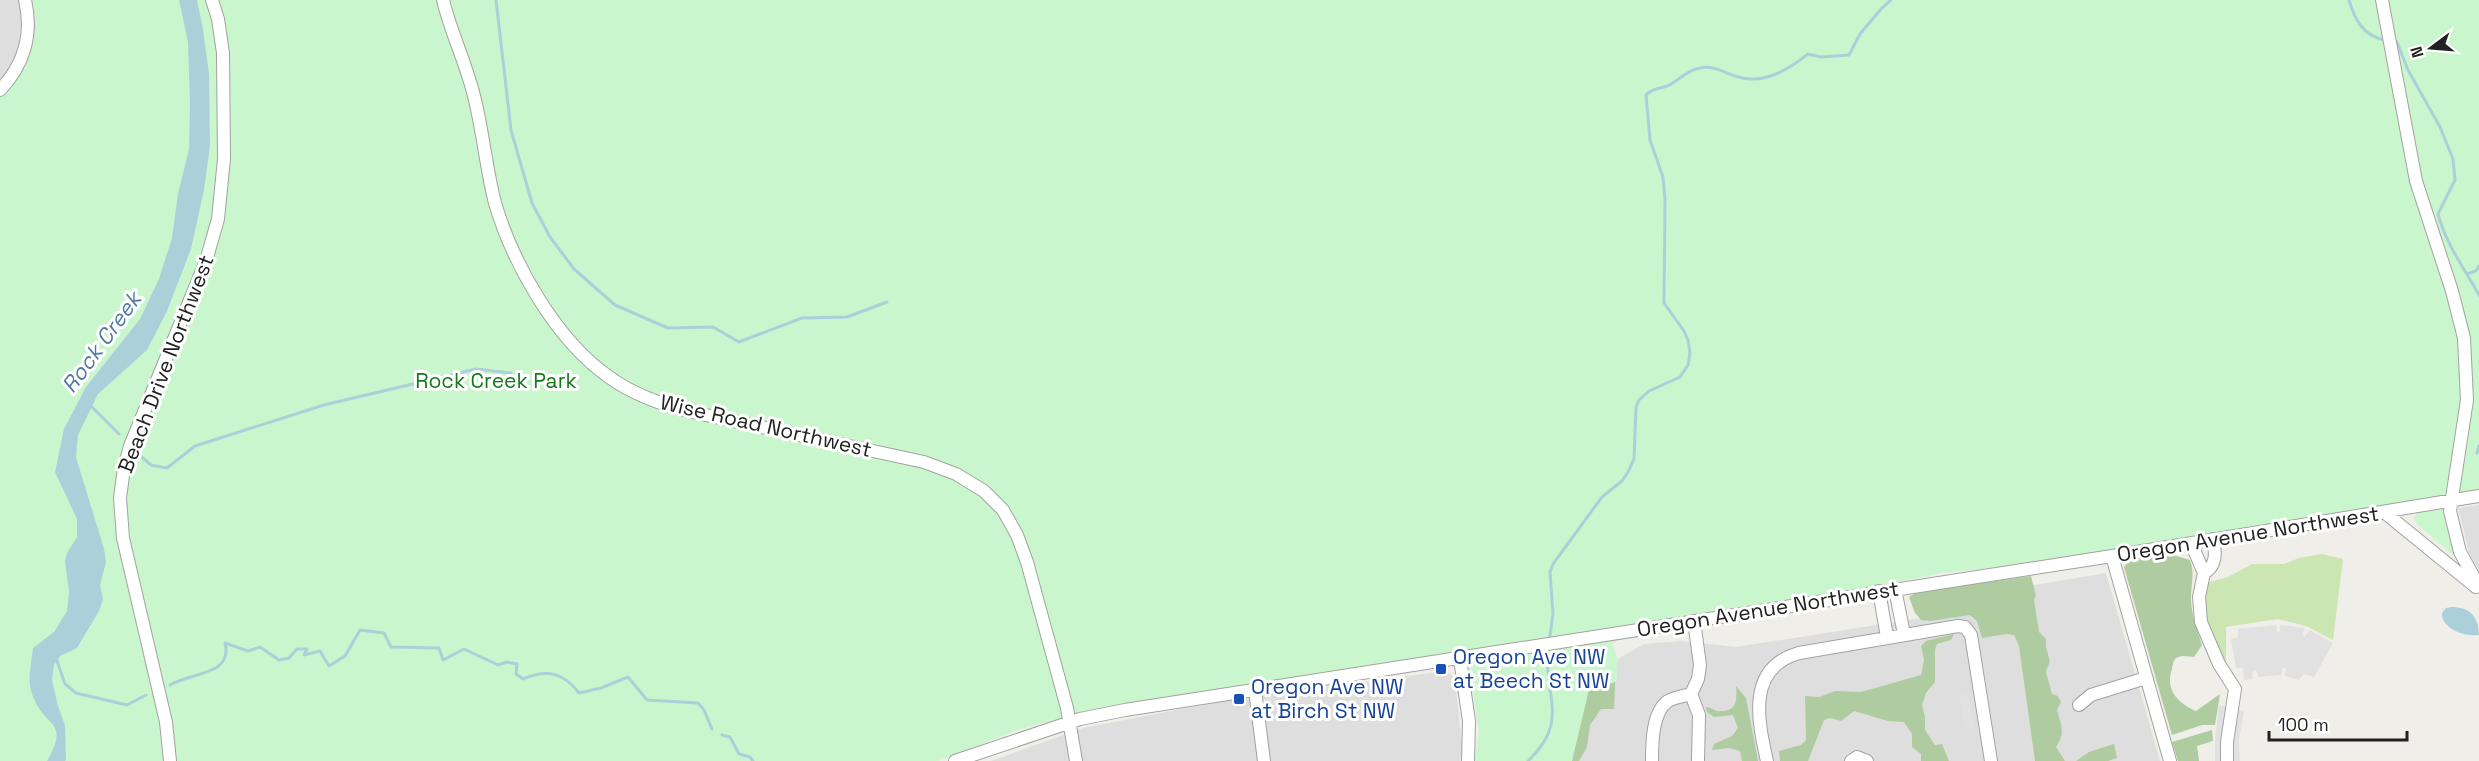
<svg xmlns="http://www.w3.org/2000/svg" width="2479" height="761" font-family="'Space Grotesk',sans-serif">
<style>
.residential{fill:#dfdede}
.grass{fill:#cce6b3}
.forest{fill:#aecca0}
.park{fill:#caf6cd}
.parking{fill:#e1e1e1}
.water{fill:#acd0da}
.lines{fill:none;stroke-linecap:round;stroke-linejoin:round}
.stream{stroke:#acd0da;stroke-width:3}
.minor-casing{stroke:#a2a2a2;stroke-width:14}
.minor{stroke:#fff;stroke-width:12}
.transit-dot{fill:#1a4fb4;stroke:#fff;stroke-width:2}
.labels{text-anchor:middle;stroke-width:6;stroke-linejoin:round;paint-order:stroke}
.street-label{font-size:21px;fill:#212121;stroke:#fff}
.park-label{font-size:21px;fill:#15791c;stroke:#fff}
.transit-label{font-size:21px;fill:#164399;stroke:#fff;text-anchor:start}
.water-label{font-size:22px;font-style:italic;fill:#507aa2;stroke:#fff}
</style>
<rect width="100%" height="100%" fill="#f0eee8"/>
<path class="residential" d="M0 0H33L37 32 26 68 0 103Z
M2479 505V571L2469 552 2458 508Z
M2106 573 2160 761H1572L1589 690 1616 682 1618 659 1644 644 1681 641 1736 647 2030 601 2029 586Z
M1446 671 1455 678 1462 748 1460 761H991L1083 728 1234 699Z"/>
<path class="grass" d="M2322 554 2343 559 2333 640 2306 626 2278 619 2226 627V664C2210 634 2202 618 2206 583L2228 577 2252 564H2284L2299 558Z"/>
<path class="forest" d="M2173 555 2190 560C2195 574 2191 584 2191 598 2191 614 2197 630 2202 645L2194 657C2190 657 2183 655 2179 657 2173 658 2173 664 2172 669 2165 689 2177 703 2196 711L2220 694 2215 725H2202L2172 735 2124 567 2128 561Z
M2031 576 2036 596 2034 600 2039 632 2046 639C2045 648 2047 649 2049 658 2051 663 2047 667 2046 672L2052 694 2058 696 2061 702 2057 710C2061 725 2066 733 2056 747L2065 761H2035L2019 646 2014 635 2006 634 1982 638 1977 621 1970 615 1930 621 1921 620 1915 613 1909 597 1917 592Z
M1954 634 1951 640 1937 644 1935 650V682L1926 693 1922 705 1925 717V730L1935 745 1942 744 1949 761H1921V754L1912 747V734L1904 722 1888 721 1854 711 1841 721 1830 718 1824 720 1808 761H1780L1779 751 1801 745 1806 740 1805 696 1819 697 1835 691 1861 692 1921 675 1924 660 1921 646 1926 641Z
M1616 661 1614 709H1601L1590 725 1587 747 1579 761H1540L1554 728Z
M1736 686 1746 698 1758 761H1742L1740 751 1729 748 1712 750 1714 744 1732 736 1738 728 1733 715 1714 717 1707 712 1706 707C1711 707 1715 712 1721 711 1737 711 1737 700 1736 686Z
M2212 730 2213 741 2197 746 2199 761H2178L2172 742Z
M2114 744 2117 758 2108 761H2076L2089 752Z"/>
<path class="park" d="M30 0H2479V492L2035 563 1941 573 1864 589 1676 620 1612 643 1618 659 1616 682 1589 690 1572 761H1475L1479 731 1466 650 1099 708 1017 730 938 761H0V95L23 71 37 24Z
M2441 507C2447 513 2450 542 2454 553L2453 555 2417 524 2414 518 2418 512Z"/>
<path class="parking" d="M2276 625 2277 632 2280 631V625L2290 626 2304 628 2303 635 2304 637 2310 630 2333 643 2314 677 2304 674 2299 680 2285 676 2286 668H2283L2281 675 2259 677 2256 670 2252 672 2253 679 2244 680 2243 668H2236L2231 639 2238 637V629Z
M1968 692 1974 727 1965 728 1959 694Z
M2219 705 2244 711 2239 740 2240 761H2215V738Z"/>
<path class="water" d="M179 0H197L203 29 209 74 210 146 204 190 191 249 167 311 147 350 98 394 78 435 76 457 104 549 106 562 100 585 103 599 99 611 77 648 60 656 54 665 52 680 58 706 65 725 66 759 65 761H47C70 721 46 728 34 699 26 682 31 666 33 648L54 632 67 611 69 592 65 561 67 553 77 537V519L55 472 64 429 86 387 140 319 159 279 172 238 178 194 189 149 190 105 188 42Z
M2451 607C2470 607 2479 617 2479 635 2466 637 2441 629 2442 613L2446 608Z"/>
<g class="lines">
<path class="stream" d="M496 0 511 130 532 203 550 237 574 269 615 305 668 328 713 327 739 342 802 318 847 317 887 302
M2349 0C2355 20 2363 36 2385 40
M2394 42H2397L2408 70 2440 127 2453 159 2455 180 2438 214C2446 244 2464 268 2479 295
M2467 274 2476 271 2479 266
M90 405 119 434 118 433
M2477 453 2479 446
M138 454 151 465 167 468 195 446 324 405 476 369 511 373
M1549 642 1553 614 1550 572 1553 564 1602 497 1622 481 1628 472 1634 459 1636 407 1639 400 1649 391 1680 377 1688 365 1690 353 1688 340 1684 331 1664 303 1665 200 1663 177 1650 140 1646 95C1653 88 1659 89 1667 86 1679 81 1686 70 1700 68 1713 65 1723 72 1735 76 1762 86 1788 70 1808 54L1821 57 1849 55 1860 34 1881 9 1891 0
M56 658 65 684 76 693 127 705 146 695
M170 685C191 672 233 676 225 643L248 651 260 647 279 660 289 658 297 649H307L304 655 320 651 329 666 345 656 360 630 384 633 391 647 439 648 443 660 464 649 498 665 507 662 517 664 516 674 523 679C547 669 563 672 579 693L601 688 628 677 647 700 698 703 704 710 712 729
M722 735 730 737 739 754 750 757 753 761
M1528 761C1571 720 1543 696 1548 649"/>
<defs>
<path id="minor" d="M443 0C451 33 466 63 474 96 483 131 486 168 495 203 513 264 556 340 609 377 634 395 662 405 692 412L924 462 956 474 984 491 1003 510 1017 535 1027 562 1067 708 1076 761
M2382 0 2416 181 2452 291 2464 338 2467 400 2450 511 2460 552 2479 586
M0 90C24 65 33 34 25 0
M2384 512 2476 587
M2191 543 2204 573 2199 597 2201 622 2219 664 2235 689 2227 742V761
M2112 556 2170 761
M2204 573C2217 566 2216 552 2213 539
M1895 589 1904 634
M1879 591 1887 637
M1694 621 1700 665 1698 679 1691 694 1699 715 1698 761
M1460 659 1469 721 1468 761
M1255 690 1264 761
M2079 705 2091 695 2146 678
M170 761 166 722 123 538 120 498 124 468 130 446 206 261 218 219 224 159 223 53 218 19 212 0
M955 761 1080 719 1125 710 2112 556 2479 496
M1652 761C1652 744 1652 712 1668 701 1675 697 1684 696 1691 694
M1767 761C1758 721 1746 668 1799 653L1958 626 1965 627 1971 635 1991 761
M1851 761 1857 757 1867 761"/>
</defs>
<use href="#minor" class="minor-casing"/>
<use href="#minor" class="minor"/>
</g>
<g class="transit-dot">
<rect x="1435" y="663" width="12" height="12" rx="3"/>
<rect x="1233" y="693" width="12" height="12" rx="3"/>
</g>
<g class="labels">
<g class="street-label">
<text transform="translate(166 364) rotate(-69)" y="7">Beach Drive Northwest</text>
<text transform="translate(766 426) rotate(13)" y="7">Wise Road Northwest</text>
<text transform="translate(2248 534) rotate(-9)" y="7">Oregon Avenue Northwest</text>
<text transform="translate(1768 609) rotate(-9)" y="7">Oregon Avenue Northwest</text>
</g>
<g class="park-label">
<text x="496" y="388">Rock Creek Park</text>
</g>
<g class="transit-label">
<text x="1453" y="664">Oregon Ave NW<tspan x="1453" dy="24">at Beech St NW</tspan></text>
<text x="1251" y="694">Oregon Ave NW<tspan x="1251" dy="24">at Birch St NW</tspan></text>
</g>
<g class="water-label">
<text transform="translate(101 342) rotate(-54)" y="8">Rock Creek</text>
</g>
</g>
<g transform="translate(2431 48) rotate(254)" stroke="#ffffff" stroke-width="4.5" paint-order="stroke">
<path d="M0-4.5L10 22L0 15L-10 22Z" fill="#212121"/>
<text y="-9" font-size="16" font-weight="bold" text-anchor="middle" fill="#212121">N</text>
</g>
<path d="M2269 731v9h138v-9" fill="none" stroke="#212121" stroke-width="3"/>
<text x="2278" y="731" font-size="18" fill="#212121" stroke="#ffffff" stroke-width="4.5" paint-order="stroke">100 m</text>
</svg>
